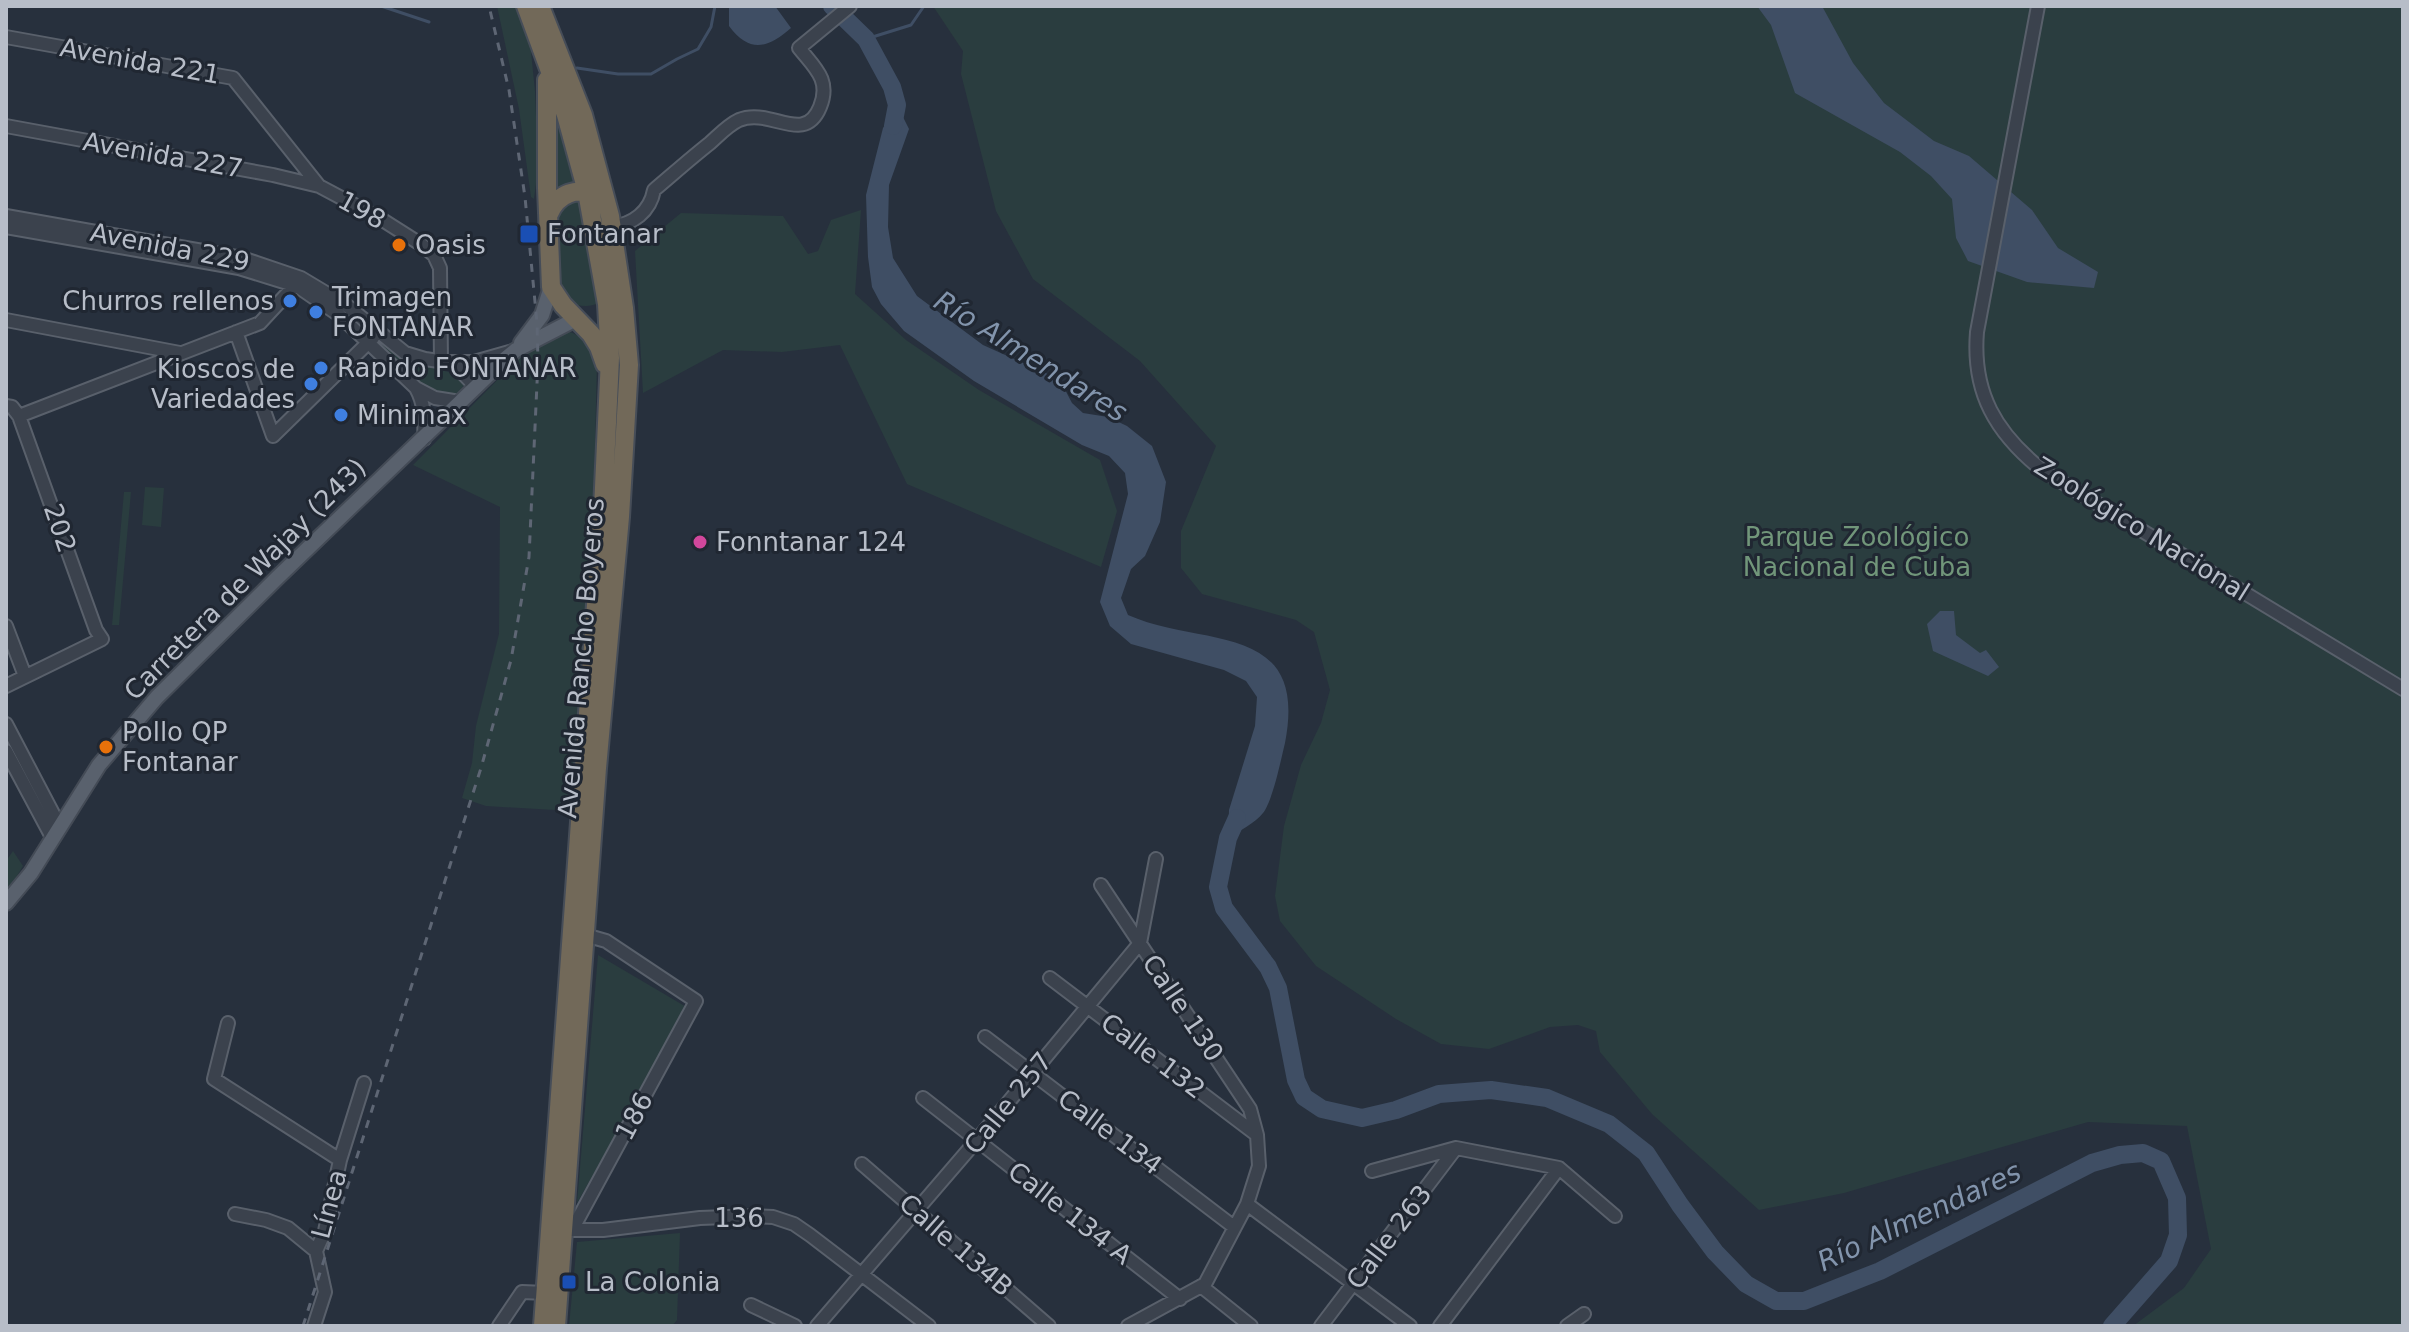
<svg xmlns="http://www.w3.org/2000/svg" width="2409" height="1332" font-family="'DejaVu Sans',sans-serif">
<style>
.green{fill:#2a3d3f}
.water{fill:#3f4e64}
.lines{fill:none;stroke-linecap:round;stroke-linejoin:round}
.stream{stroke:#3f4e64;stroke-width:3}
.river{stroke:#3f4e64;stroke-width:18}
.minor-casing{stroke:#59606b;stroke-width:16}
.major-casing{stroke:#444b56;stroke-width:18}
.highway-casing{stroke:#464d58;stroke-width:22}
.minor{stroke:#3b424d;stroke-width:12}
.major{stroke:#59616d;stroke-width:14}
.highway{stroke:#726959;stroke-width:18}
.rail{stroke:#5e6674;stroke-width:3;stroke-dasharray:8 8;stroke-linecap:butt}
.transit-dot{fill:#1a4fb4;stroke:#202732;stroke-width:3}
.food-dot{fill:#e8710a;stroke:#202732;stroke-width:3}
.shop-dot{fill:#3f7fe0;stroke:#202732;stroke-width:3}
.hotel-dot{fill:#d1479c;stroke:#202732;stroke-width:3}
.labels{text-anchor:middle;stroke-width:6;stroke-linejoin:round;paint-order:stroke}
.street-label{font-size:26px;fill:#b7bdc8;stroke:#202732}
.poi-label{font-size:26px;fill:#b7bdc8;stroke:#202732;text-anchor:start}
.park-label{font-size:26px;fill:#71967a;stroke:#202732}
.water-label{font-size:28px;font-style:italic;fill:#8294ac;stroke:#202732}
</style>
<rect width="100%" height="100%" fill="#27303d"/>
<path class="green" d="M497 6H517L530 42 535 91 538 168 534 199 531 197 519 109Z
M933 6H2403V1326H2133L2184 1288 2211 1249 2187 1126 2088 1122 1844 1193 1759 1210 1652 1114 1600 1052 1596 1031 1578 1025 1550 1027 1489 1049 1441 1044 1396 1019 1316 966 1280 921 1275 896 1284 826 1301 765 1321 723 1330 690 1314 632 1296 620 1202 594 1181 568V531L1216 446 1140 361 1033 279 996 211 961 74 963 51Z
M557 118H561L581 182 557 193 555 123Z
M581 198 601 302C581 312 565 303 560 281L559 215 567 203Z
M861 210 855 294 906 340 979 390 1100 460 1117 511 1101 567 907 484 840 345 782 352 723 350 643 393 635 251 681 213 783 216 808 254 818 251 831 220Z
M566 331C583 335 591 347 597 363L593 526 572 811 486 806 462 798 472 763 476 726 499 634 500 507 413 465 525 352Z
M383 344 409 361 459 375 465 383C446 425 397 362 382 346Z
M145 487 164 488 161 527 142 525Z
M124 492H131L119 625H112Z
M13 851 23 866 12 884 6 889V861Z
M598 955 688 1008 577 1203Z
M680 1233 677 1320 672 1326H569L577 1242Z"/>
<path class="water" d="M729 6H775L791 28C768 48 750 54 729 26Z
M1757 6H1822L1853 63 1884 103 1934 141 1969 156 2032 210 2058 248 2098 272 2094 288 2027 282 1968 261 1956 238 1952 199 1931 176 1900 152 1795 93 1771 25Z
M897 105 909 129 889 185 888 227 893 258 917 296 983 345 1050 375 1062 384 1072 403 1083 413 1108 417 1127 426 1152 446 1166 482 1160 522 1145 556 1131 569 1121 598 1128 615C1202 648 1309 620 1285 743 1281 759 1273 800 1263 813 1255 823 1239 831 1228 838L1229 810 1255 726 1257 697 1246 681 1224 670 1131 644 1110 626 1100 602 1128 494 1125 473 1109 456 1082 445 974 381 904 331 881 304 872 287 868 257 866 195 883 128Z
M1940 611H1954L1956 635 1980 653 1986 650 1999 667 1988 676 1933 651 1927 624Z"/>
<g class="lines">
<path class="stream" d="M381 6 429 22
M866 39 911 25 924 6
M577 68 618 74H651L677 59 698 49 711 27 715 6"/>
<path class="river" d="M832 6 866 39 892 87 897 105 893 126
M1237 818 1228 838 1218 887 1224 908 1268 967 1278 988 1296 1080 1304 1097 1322 1109 1362 1118 1396 1110 1439 1094 1491 1090 1547 1098 1609 1124 1646 1153 1680 1205 1715 1252 1746 1284 1776 1301H1804L1880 1271 2092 1163 2120 1155 2143 1153 2161 1161 2177 1198 2178 1235 2169 1261 2112 1326"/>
<defs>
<path id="minor" d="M2038 6 1977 332C1972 393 1996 433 2042 470L2403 689
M6 37 233 78 319 186
M6 126 273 175 319 186 381 219 422 245 434 255 440 268 441 362
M6 216 242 258 301 278 346 305 405 353 425 359 446 362H474L513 351
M6 227 239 268 297 286 339 315 416 388 435 398 460 402
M612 227C633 224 650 212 654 190 673 174 691 158 710 143 719 135 728 125 739 120 771 107 804 146 820 107 831 80 815 68 799 48L850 6
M6 320 180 353
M236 332 273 436 373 338
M452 362 476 387
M416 388C425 404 425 420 424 439
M6 406 12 407 19 416 260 323 299 281
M6 626 25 676
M6 686 102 639 96 630 19 416
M6 724 60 827
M6 751 53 839
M1101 885 1250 1109 1257 1135 1259 1166 1247 1204 1205 1284 1128 1326
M1050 978 1257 1135
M228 1023 214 1079 340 1160
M985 1037 1234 1227
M923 1098 1180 1299
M862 1164 1049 1326
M1372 1171 1456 1148 1559 1168 1615 1216
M1247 1204 1410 1326
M235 1214 266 1220 288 1228 316 1251 325 1292 314 1326
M563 1230H603L700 1218 754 1216 773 1217 794 1224 810 1235 929 1326
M572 1230 696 1001 606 941 585 935
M316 1251 325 1231 340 1160 364 1083
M1201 1286 1251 1326
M751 1305 795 1326
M499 1326 522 1292 546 1293
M817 1326 977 1140 1140 943 1156 859
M1321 1326 1456 1148
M1440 1326 1559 1168
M1567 1326 1584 1314"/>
<path id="major" d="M521 343 542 315 551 287
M6 903 31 873 99 765 157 697 278 577 505 359 516 350 576 319"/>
<path id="highway" d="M526 6 566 115 587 192 607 304 610 358 603 509 543 1326
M540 6 583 115 610 216 624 308 629 365 620 517 597 768 556 1326
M547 80V188L551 287 563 305 591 334 599 347 605 364
M549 214C557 194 578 185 597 197"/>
</defs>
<use href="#minor" class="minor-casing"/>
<use href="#major" class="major-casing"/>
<use href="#highway" class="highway-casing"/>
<use href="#minor" class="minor"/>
<use href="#major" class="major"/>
<use href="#highway" class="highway"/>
<path class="rail" d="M303 1326 481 768 511 660 529 557 538 362 537 323 525 197 509 90 489 6"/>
</g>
<g class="transit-dot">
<rect x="519" y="224" width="20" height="20" rx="4"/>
<rect x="561" y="1274" width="16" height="16" rx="4"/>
</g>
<g class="food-dot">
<circle cx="399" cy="245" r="8"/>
<circle cx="106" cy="747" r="8"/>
</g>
<g class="shop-dot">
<circle cx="290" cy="301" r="8"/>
<circle cx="316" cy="312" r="8"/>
<circle cx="321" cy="368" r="8"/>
<circle cx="311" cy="384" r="8"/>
<circle cx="341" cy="415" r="8"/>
</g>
<circle class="hotel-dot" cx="700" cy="542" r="8"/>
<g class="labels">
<g class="street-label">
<text transform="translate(140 61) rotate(10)" y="9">Avenida 221</text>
<text transform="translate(163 155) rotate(10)" y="9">Avenida 227</text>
<text transform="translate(362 210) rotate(29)" y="9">198</text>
<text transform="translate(170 247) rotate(11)" y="9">Avenida 229</text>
<text transform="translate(60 528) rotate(71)" y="9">202</text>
<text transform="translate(2142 529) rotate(32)" y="9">Zoológico Nacional</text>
<text transform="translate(245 579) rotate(-45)" y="9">Carretera de Wajay (243)</text>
<text transform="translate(581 658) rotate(-85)" y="9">Avenida Rancho Boyeros</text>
<text transform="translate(1183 1008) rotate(56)" y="9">Calle 130</text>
<text transform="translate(1153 1056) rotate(37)" y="9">Calle 132</text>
<text transform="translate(1008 1103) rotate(-51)" y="9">Calle 257</text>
<text transform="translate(634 1116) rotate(-62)" y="9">186</text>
<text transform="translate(1110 1132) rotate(37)" y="9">Calle 134</text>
<text transform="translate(329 1204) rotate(-75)" y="9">Línea</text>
<text transform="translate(1070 1213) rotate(38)" y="9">Calle 134 A</text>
<text x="739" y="1227">136</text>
<text transform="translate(1389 1237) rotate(-53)" y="9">Calle 263</text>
<text transform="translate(956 1245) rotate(41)" y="9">Calle 134B</text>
</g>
<g class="poi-label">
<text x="547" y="243">Fontanar</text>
<text x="415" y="254">Oasis</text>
<text x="332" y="306">Trimagen<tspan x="332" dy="30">FONTANAR</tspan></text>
<text x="274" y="310" text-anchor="end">Churros rellenos</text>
<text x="337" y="377">Rapido FONTANAR</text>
<text x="295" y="378" text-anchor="end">Kioscos de<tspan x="295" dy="30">Variedades</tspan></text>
<text x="357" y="424">Minimax</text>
<text x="716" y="551">Fonntanar 124</text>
<text x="122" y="741">Pollo QP<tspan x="122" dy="30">Fontanar</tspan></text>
<text x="585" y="1291">La Colonia</text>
</g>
<g class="park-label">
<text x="1857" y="546">Parque Zoológico<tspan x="1857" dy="30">Nacional de Cuba</tspan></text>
</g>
<g class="water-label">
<text transform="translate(1031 356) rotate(32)" y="10">Río Almendares</text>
<text transform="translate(1919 1216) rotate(-25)" y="10">Río Almendares</text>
</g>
</g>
<rect width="2409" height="1332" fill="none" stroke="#b7bdc8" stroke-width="16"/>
</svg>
